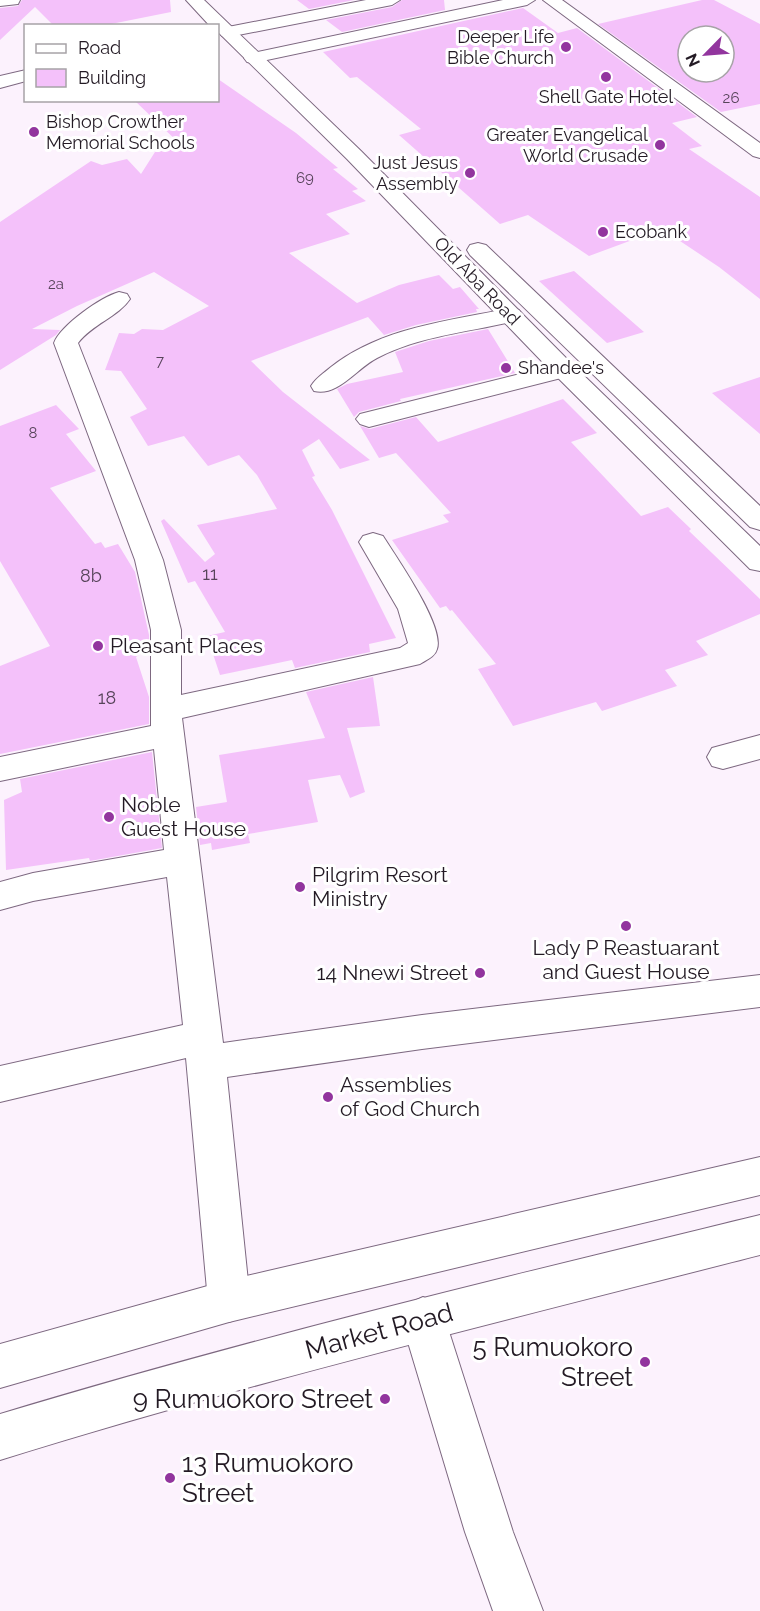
<svg xmlns="http://www.w3.org/2000/svg" width="760" height="1611" font-family="Raleway,sans-serif">
<style>
.building{fill:#f4c1fa;fill-rule:evenodd}
.lines{fill:none;stroke-linecap:round;stroke-linejoin:round}
.minor-casing{stroke:#7d6880;stroke-width:2}
.major-casing{stroke:#7d6880;stroke-width:2}
.minor{fill:#fff;fill-rule:evenodd}
.major{fill:#fff;fill-rule:evenodd}
.poi-dot{fill:#92359e;stroke:#fff;stroke-width:2}
.labels{text-anchor:middle;stroke-width:6;stroke-linejoin:round;paint-order:stroke}
.far-number-label{font-size:15px;fill:#57445a}
.far-poi-label{font-size:18px;fill:#231a24;stroke:#fff;text-anchor:end}
.far-street-label{font-size:18px;fill:#231a24;stroke:#fff}
.number-label{font-size:18px;fill:#57445a}
.poi-label{font-size:21px;fill:#231a24;stroke:#fff;text-anchor:start}
.near-street-label{font-size:26px;fill:#231a24;stroke:#fff}
.near-poi-label{font-size:26px;fill:#231a24;stroke:#fff;text-anchor:end}
</style>
<rect width="100%" height="100%" fill="#fcf2fd"/>
<path class="building" d="M22 0H170L171 12 101 26H54L35 7 0 40V8L18 6Z
M297 0H354L309 9Z
M402 0H444L445 10 342 32 326 20 392 7Z
M702 0H714L760 24V104L721 112 598 24ZM688 36H724V72H688Z
M523 8 558 33 577 28 697 117 672 123 702 146 689 149 760 197V299L719 267 662 229 589 256 528 215 500 224 399 135 421 129 357 77 350 78 323 52Z
M218 79 296 133 338 168 333 169 358 189 352 191 366 201 326 214 350 234 289 253 357 303 399 285 439 275 453 289 460 287 479 309H476L477 312 416 325 384 335 368 317 251 361 283 392 370 460 340 469 319 439 302 450 315 476 312 477 332 510 396 638 369 644 370 652 295 668 292 660 220 675 207 636 225 632 195 581 188 583 161 521 164 519 205 562 215 554 197 525 277 509 257 475 239 455 208 466 184 436 148 446 130 417 147 409 121 371 105 370 119 333 134 334 142 329 163 330 209 306 154 272 77 306 32 329 60 330 56 335 0 370V222L91 161 102 165 127 159 141 174 155 152 182 146 134 100H218Z
M574 271 621 312 644 332 607 343 539 281Z
M488 329 515 373 400 399 401 401 359 412 354 417 337 389 347 384 403 372 395 352 429 341Z
M760 377V434L712 393Z
M563 399 597 433 571 442 641 516 668 507 691 529 689 531 760 599V614L696 641 708 655 665 670 677 686 602 711 596 702 513 726 478 669 496 664 452 610 450 611 446 606 440 608 392 540 449 522 443 515 451 513 396 453 379 458 360 426 370 429 416 417 438 442Z
M56 405 79 429 66 434 96 471 50 488 95 544 101 542 105 548 118 544 135 572 149 635V648L136 657 149 697V724L0 754V666L50 646 0 561V426Z
M373 677 380 726 347 728 365 792 350 798 340 775 308 780 318 822 248 834 250 843 212 850 211 843 200 845 196 807 227 802 219 755 325 738 306 692Z
M152 752 162 848 90 861 89 858 6 870 4 800 22 792 20 779Z"/>
<g class="lines">
<defs>
<path id="minor" d="M0 0H20L18 4 0 6Z
M366 0H400L392 5 228 37 222 36 219 32 222 28 228 27Z
M503 0H535L527 5 253 63 247 62 244 58 247 54 253 53Z
M543 0H562L760 143V158L753 156Z
M26 70V81L0 88V76Z
M119 292 127 294 130 299C119 316 91 325 78 343L163 560 181 630V695L400 648 408 643 398 609 359 542 363 536 373 533 383 536C396 557 445 626 437 649 435 657 426 660 420 664L182 718 223 1043 422 1015 760 975V1007L422 1049 227 1077 250 1301 244 1316 229 1322 214 1316 208 1301 186 1058 0 1102V1066L183 1025 167 877 33 901 0 910V882L33 873 164 850 154 749 0 781V757L151 726V630L135 560 54 343C61 325 101 297 119 292Z
M511 308 519 310 523 315 519 320C471 332 421 335 377 358 357 368 338 397 314 391L311 386C316 378 324 373 331 367 382 327 449 321 511 308Z
M564 363 573 365 576 370 573 375 369 427 360 424 356 419 360 414Z
M760 735V759L723 769 712 766 707 757 712 748Z
M423 1297 438 1304 445 1319 513 1532 543 1611H493L465 1532 401 1319 408 1304Z"/>
<path id="major" d="M186 0H204L361 151 573 365 760 546V571L750 569 555 375 347 159 218 32V26H210Z
M478 243 486 245 760 506V530L750 527 470 255 467 250 470 245Z
M760 1157V1195L229 1322 0 1388V1344L229 1280Z
M760 1215V1255C506 1320 251 1382 0 1460V1414C251 1338 506 1277 760 1215Z"/>
</defs>
<use href="#minor" class="minor-casing"/>
<use href="#major" class="major-casing"/>
<use href="#minor" class="minor"/>
<use href="#major" class="major"/>
</g>
<g class="poi-dot">
<circle cx="566" cy="47" r="6"/>
<circle cx="606" cy="77" r="6"/>
<circle cx="34" cy="132" r="6"/>
<circle cx="660" cy="145" r="6"/>
<circle cx="470" cy="173" r="6"/>
<circle cx="603" cy="232" r="6"/>
<circle cx="506" cy="368" r="6"/>
<circle cx="98" cy="646" r="6"/>
<circle cx="109" cy="817" r="6"/>
<circle cx="300" cy="887" r="6"/>
<circle cx="626" cy="926" r="6"/>
<circle cx="480" cy="973" r="6"/>
<circle cx="328" cy="1097" r="6"/>
<circle cx="645" cy="1362" r="6"/>
<circle cx="385" cy="1399" r="6"/>
<circle cx="170" cy="1478" r="6"/>
</g>
<g class="labels">
<g class="far-number-label">
<text x="731" y="103">26</text>
<text x="305" y="183">69</text>
<text x="56" y="289">2a</text>
<text x="160" y="366">7</text>
<text x="33" y="438">8</text>
</g>
<g class="far-poi-label">
<text x="554" y="43">Deeper Life<tspan x="554" dy="21">Bible Church</tspan></text>
<text x="606" y="103" text-anchor="middle">Shell Gate Hotel</text>
<text x="46" y="128" text-anchor="start">Bishop Crowther<tspan x="46" dy="21">Memorial Schools</tspan></text>
<text x="648" y="141">Greater Evangelical<tspan x="648" dy="21">World Crusade</tspan></text>
<text x="458" y="169">Just Jesus<tspan x="458" dy="21">Assembly</tspan></text>
<text x="615" y="238" text-anchor="start">Ecobank</text>
<text x="518" y="374" text-anchor="start">Shandee's</text>
</g>
<g class="far-street-label">
<text transform="translate(477 281) rotate(46)" y="6">Old Aba Road</text>
</g>
<g class="number-label">
<text x="210" y="580">11</text>
<text x="91" y="582">8b</text>
<text x="107" y="704">18</text>
</g>
<g class="poi-label">
<text x="110" y="653">Pleasant Places</text>
<text x="121" y="812">Noble<tspan x="121" dy="24">Guest House</tspan></text>
<text x="312" y="882">Pilgrim Resort<tspan x="312" dy="24">Ministry</tspan></text>
<text x="626" y="955" text-anchor="middle">Lady P Reastuarant<tspan x="626" dy="24">and Guest House</tspan></text>
<text x="468" y="980" text-anchor="end">14 Nnewi Street</text>
<text x="340" y="1092">Assemblies<tspan x="340" dy="24">of God Church</tspan></text>
</g>
<g class="near-street-label">
<text transform="translate(379 1331) rotate(-15)" y="9">Market Road</text>
</g>
<g class="near-poi-label">
<text x="633" y="1356">5 Rumuokoro<tspan x="633" dy="30">Street</tspan></text>
<text x="373" y="1408">9 Rumuokoro Street</text>
<text x="182" y="1472" text-anchor="start">13 Rumuokoro<tspan x="182" dy="30">Street</tspan></text>
</g>
</g>
<rect x="24" y="24" width="195" height="78" fill="#ffffff" stroke="#a7a3a7" stroke-width="1.5"/>
<rect x="36" y="44" width="30" height="9" fill="#ffffff" stroke="#a7a3a7" stroke-width="1.5"/>
<text x="78" y="54" font-size="18" fill="#231a24">Road</text>
<rect x="36" y="69" width="30" height="18" fill="#f4c1fa" stroke="#a7a3a7" stroke-width="1.5"/>
<text x="78" y="84" font-size="18" fill="#231a24">Building</text>
<g transform="translate(706 54) rotate(245)"><circle r="28" fill="#ffffff" stroke="#a7a3a7" stroke-width="1.5"/>
<path d="M0-4.5L10 22L0 15L-10 22Z" fill="#92359e"/>
<text y="-9" font-size="16" font-weight="bold" text-anchor="middle" fill="#231a24">N</text>
</g>
</svg>
